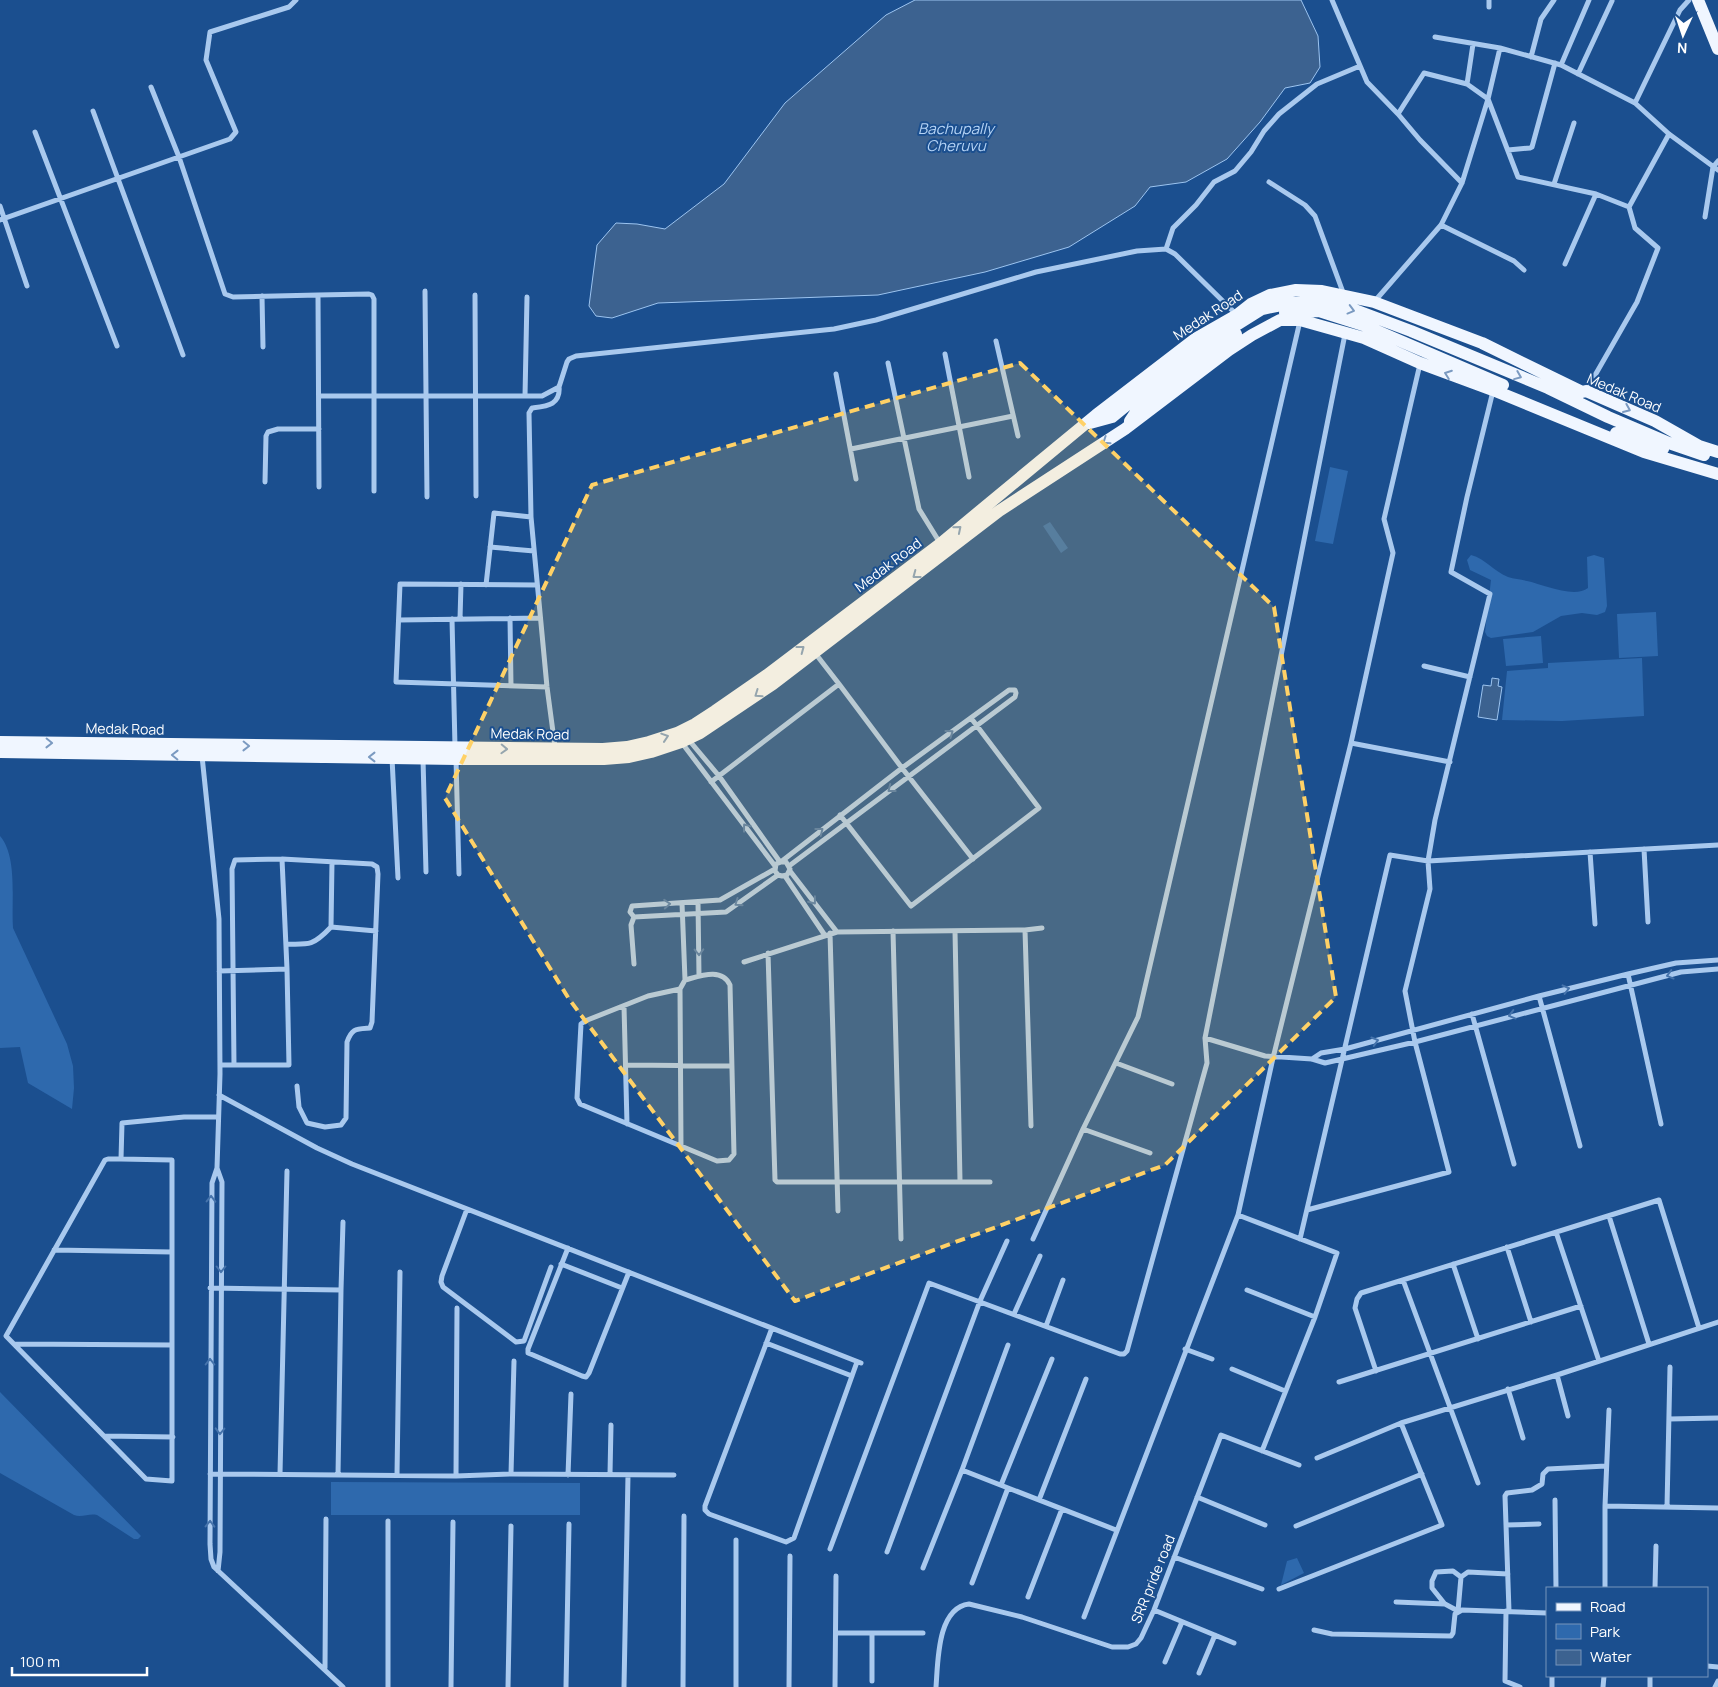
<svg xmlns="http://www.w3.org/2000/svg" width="1718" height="1687" font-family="Manrope,sans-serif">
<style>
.green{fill:#2e69ad}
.water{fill:#3c6290;stroke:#9cc4f0}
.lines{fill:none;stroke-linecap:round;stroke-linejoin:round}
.minor{stroke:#a9c9ee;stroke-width:5}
.primary{stroke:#f0f6ff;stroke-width:12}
.oneway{stroke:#7b9ac1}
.oneway2{stroke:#4674ac}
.marked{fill:#ffd166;fill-opacity:0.2;stroke:#ffd166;stroke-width:4;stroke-dasharray:10 6;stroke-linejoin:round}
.labels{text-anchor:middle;stroke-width:4;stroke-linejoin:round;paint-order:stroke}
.street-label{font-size:14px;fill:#fff;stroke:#1b4f8f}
.water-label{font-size:15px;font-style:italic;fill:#b5d3f5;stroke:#1b4f8f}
</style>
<rect width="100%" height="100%" fill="#1b4f8f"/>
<path class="green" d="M1330 467 1348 471 1333 544 1315 541Z
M1050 522 1068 548 1061 553 1043 526Z
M1471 555C1486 559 1493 571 1508 577 1514 579 1521 579 1527 581 1542 584 1574 599 1588 588L1587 557 1594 555 1604 558 1607 606 1605 612 1597 615 1582 613 1561 616 1533 632 1491 638 1487 636 1485 632 1491 580 1470 570 1467 560Z
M1656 612 1658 656 1619 658 1617 614Z
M1541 636 1543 663 1506 666 1503 639Z
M1642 658 1644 716 1562 721 1502 720 1507 671 1548 668V663Z
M0 836C18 857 11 901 13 928L67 1044 73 1066 74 1088 72 1109 28 1083 20 1047 0 1048Z
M0 1392 141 1536 138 1539H134L97 1515C89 1513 82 1518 74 1515L0 1473Z
M331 1482 580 1483V1515H331Z
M1297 1558 1304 1573 1281 1585 1287 1561Z"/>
<path class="water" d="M915 0H1301L1318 36 1320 67 1310 83 1285 88 1260 122 1227 159 1186 182 1150 187 1135 206 1069 247 985 272 878 295 658 303 612 318 596 316 589 306 597 245 616 223 637 224 665 229 724 184 785 103 886 15Z
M1492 678 1499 679 1498 686 1502 687 1497 720 1478 717 1483 685 1491 686Z"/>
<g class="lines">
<path class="minor" d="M1332 0 1367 82 1398 114 1420 140 1462 183
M1489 7V0
M1435 37 1500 48 1561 65 1635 103 1669 134 1718 170
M1531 57 1541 19 1554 0
M1561 65 1589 0
M1578 74 1612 1
M1467 84 1473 44
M151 87 179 157 225 294 233 297 318 295 319 487
M1635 103 1680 10 1689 0
M93 111 183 355
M1398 114 1424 73 1467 84 1488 99 1518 177 1596 194 1629 207 1635 228 1658 248 1637 302 1586 391
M35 132 117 346
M1508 150 1530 148 1532 147 1555 63
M1269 182 1305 205 1315 216 1344 295
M1554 184 1574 123
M0 206 27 286
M1629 207 1669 134
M1705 217 1713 167 1718 161
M0 220 230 139 236 132 206 60 210 32 289 7 296 0
M1441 225 1514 261 1524 270
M1166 249 1173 228 1196 205 1214 182 1235 171 1251 152 1264 131 1279 114 1317 84 1360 66
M1565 264 1596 194
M425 291 427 497
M318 295 369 294 372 295 374 299V491
M475 295 476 496
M262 296 263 347
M1374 302 1441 225 1462 183 1488 99 1500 48
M996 341 1018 436
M945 354 969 477
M888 363 919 509 940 543
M836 374 856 479
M319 396H542L559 387 567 362 569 359 576 356 834 329 876 320 1036 272 1137 251 1166 249 1175 254 1237 315
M525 396 527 297
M851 449 1013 416
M265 482 266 436 268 432 278 429H319
M490 547 534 551
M486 585 494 513 531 517
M537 585 400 584 396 682 547 687
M510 618 511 686
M452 619 455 747
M460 619 461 584
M399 620 540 618
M815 653 839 684
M1424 666 1470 677
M688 739 719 776 780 862
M682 743 775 866
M1351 743 1450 762
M555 747 547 687 531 517 529 413 532 408C547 406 561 405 559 386
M202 756 219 919 220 1074 217 1168 212 1183 210 1544 211 1559 214 1567 343 1687
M392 758 398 878
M423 759 426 872
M456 759 459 874
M711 782 839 684 902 768 973 859
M840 815 911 906 1039 808 971 718
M1644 849 1648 922
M1590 852 1595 924
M282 859 372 864 377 867 378 874 372 1022 370 1028C356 1029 352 1028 347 1042L346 1118 341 1125 325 1127 307 1123 299 1107 297 1086
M782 861 902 768 1009 690H1015L1016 693 1015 697 789 866
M790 871 837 932
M785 876 824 934
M698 902 699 976
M682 903 685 980 680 989 648 996 585 1021 581 1024 577 1098 580 1104 717 1161 729 1160 734 1154 730 985C722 967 700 976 685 980
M634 917 726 912 778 875 782 876 787 875 790 869 786 862H781L776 864 775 871 778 875
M634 917 630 912 632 906 720 900 775 869
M331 927 332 862
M1025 930 1031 1126
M893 931 901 1239
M955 931 960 1181
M830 933 838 1211
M286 944C310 945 314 945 331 927L376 931
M768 953 775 1180 777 1182H990
M744 962 837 932 1025 930 1042 928
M634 964 631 925 634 917
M219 971 287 969 289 1065H220
M1628 974 1661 1124
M680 989 681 1146
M1539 996 1580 1146
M624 1006 627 1124
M1472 1014 1514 1164
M1205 1038 1265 1056 1312 1059 1325 1063 1415 1042 1681 972 1718 969
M1312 1059 1321 1053 1345 1049 1539 996 1628 974 1676 963 1718 960
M1116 1063 1172 1084
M234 1065 232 869 235 860 282 859 287 969
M626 1065 732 1066
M219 1095 317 1148 352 1164 861 1363
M1083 1129 1150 1153
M121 1159H108L105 1160 6 1336 146 1479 172 1481V1160L121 1159 122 1123 184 1117H218
M217 1168 222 1182 220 1552 218 1571
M467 1209 442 1276 441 1282 443 1287 516 1342 524 1341 551 1267
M1307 1210 1449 1172 1415 1042 1405 991 1430 889 1428 861 1435 820 1490 594 1451 572 1467 497 1493 391
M1238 1215 1337 1253 1315 1317 1262 1451
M1609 1216 1649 1344
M1556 1232 1599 1361
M1033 1239 1083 1129 1138 1017 1300 321
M1300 1239 1390 855 1428 861 1718 845
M1507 1247 1531 1322
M568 1248 528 1349V1353L533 1355 582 1376 586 1377 589 1373 629 1272
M54 1250 172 1252
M561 1264 622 1288
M1453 1264 1478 1339
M1403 1280 1478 1483
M210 1288 341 1290 343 1222
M1247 1290 1315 1317
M1014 1314 1040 1256
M1046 1326 1063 1280
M772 1328 705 1506V1510L709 1514 786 1542 794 1538 857 1362
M766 1343 852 1376
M14 1344 172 1345
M1185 1349 1212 1359
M1232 1369 1285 1391
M1376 1371 1355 1308 1357 1299 1361 1293 1659 1200 1699 1328
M1557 1375 1568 1416
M1339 1382 1581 1306
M1508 1389 1523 1438
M1669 1419 1718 1418
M104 1436 173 1437
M1317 1458 1401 1423 1557 1375 1718 1322
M962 1470 1116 1530
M210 1474 456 1476 511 1474 674 1475
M280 1474 287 1171
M511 1474 514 1361
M610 1474 611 1425
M338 1475 341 1290
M397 1475 400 1272
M568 1475 571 1394
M456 1476 457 1308
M1001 1485 1052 1359
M1197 1497 1265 1525
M1039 1500 1086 1379
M1555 1500 1556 1588
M1605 1506 1609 1410
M1667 1507 1670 1367
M1506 1525 1539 1524
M1296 1526 1422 1474
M830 1549 929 1283 1120 1354H1124L1127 1351 1207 1063 1205 1038 1345 334
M887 1552 980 1301 1007 1241
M1174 1557 1262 1589
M923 1568 962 1470 1008 1345
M972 1583 1008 1488
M1605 1588V1506L1718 1508
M1655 1588 1656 1546
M1279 1589 1442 1525 1401 1423
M1028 1597 1062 1509
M1396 1602 1445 1604 1458 1611 1461 1577 1468 1572 1508 1574
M1444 1603 1432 1588V1581L1436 1572 1453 1571 1461 1577
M1154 1610 1234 1643
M1506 1611 1505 1681 1520 1687
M1509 1611 1505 1496 1507 1493 1532 1490 1542 1484 1543 1474 1548 1469 1606 1466
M1084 1617 1238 1215 1273 1058 1351 743 1393 553 1384 519 1420 364
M1314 1630 1332 1634 1451 1636 1453 1633 1455 1614 1462 1610 1547 1613
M836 1633H923
M872 1633V1681
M1165 1662 1182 1622
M1707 1666 1718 1667
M325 1668 326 1519
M1199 1673 1215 1635
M388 1687V1521
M451 1687 453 1522
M508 1687 511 1526
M566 1687 569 1524
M624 1687 628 1475
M683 1687 684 1516
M736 1687V1540
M789 1687 790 1556
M835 1687 836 1576
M936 1687C938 1662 937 1608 969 1604L1022 1617 1112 1647H1128L1136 1644 1141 1638 1154 1610 1221 1435 1299 1465
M1552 1687V1676
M1603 1687 1604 1676
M1650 1687V1676
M1715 1687 1718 1681"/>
<path class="primary" d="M1698 0 1718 49
M1285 313 1319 311 1363 325 1503 385
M1130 421 1140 406 1236 334
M1090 423 1112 417 1184 358 1262 309 1291 303 1318 301 1355 310 1411 331 1548 388 1608 417 1669 443 1704 455
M1616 433 1663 449
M0 742 603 749 627 747 649 742 677 733 695 724 715 711 767 675 940 544 1096 415 1195 339 1237 315 1251 304 1270 295 1296 290 1322 291 1374 302 1482 343 1582 392 1586 391 1655 421 1699 446 1718 452
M0 752 456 759H604L629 757 651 752 681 742 700 733 773 684 999 511 1125 429 1229 350 1252 335 1280 320H1300L1364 338 1420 363 1493 390 1644 452 1718 474"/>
</g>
<defs><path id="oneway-chevron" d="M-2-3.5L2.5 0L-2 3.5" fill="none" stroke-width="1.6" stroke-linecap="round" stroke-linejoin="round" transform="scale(1.25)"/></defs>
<g class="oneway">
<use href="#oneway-chevron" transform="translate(1351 310) rotate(15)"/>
<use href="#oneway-chevron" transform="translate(1448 374) rotate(-160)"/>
<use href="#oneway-chevron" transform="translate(1518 376) rotate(22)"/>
<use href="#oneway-chevron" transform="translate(1627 409) rotate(23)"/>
<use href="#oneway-chevron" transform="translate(1106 441) rotate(146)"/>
<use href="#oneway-chevron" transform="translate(958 529) rotate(-40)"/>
<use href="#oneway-chevron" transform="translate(916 575) rotate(143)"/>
<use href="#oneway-chevron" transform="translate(801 649) rotate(-37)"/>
<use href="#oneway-chevron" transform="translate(758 694) rotate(145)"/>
<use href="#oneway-chevron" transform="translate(665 737) rotate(-18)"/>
<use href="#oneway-chevron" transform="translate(49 743) rotate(1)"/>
<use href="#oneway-chevron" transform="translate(246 746) rotate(1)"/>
<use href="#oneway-chevron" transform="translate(504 749) rotate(2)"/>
<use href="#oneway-chevron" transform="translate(175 755) rotate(-179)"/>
<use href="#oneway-chevron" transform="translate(372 757) rotate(-180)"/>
</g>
<g class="oneway2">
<use href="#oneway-chevron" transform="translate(950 733) rotate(-36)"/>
<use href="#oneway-chevron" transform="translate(891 789) rotate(142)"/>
<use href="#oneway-chevron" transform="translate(746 827) rotate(-127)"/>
<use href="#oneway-chevron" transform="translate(820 831) rotate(-38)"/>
<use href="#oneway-chevron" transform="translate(813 901) rotate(52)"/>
<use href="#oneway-chevron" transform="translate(738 903) rotate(145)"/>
<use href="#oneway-chevron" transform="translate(667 904) rotate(-4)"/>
<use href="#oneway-chevron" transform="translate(699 952) rotate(89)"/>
<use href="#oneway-chevron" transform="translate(1670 975) rotate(165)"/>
<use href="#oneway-chevron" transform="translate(1566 989) rotate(-14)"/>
<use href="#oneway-chevron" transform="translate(1512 1015) rotate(165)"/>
<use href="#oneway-chevron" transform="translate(1375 1041) rotate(-16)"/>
<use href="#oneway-chevron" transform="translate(211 1199) rotate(-89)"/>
<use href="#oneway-chevron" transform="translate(221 1269) rotate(90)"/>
<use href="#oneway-chevron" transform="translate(210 1362) rotate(-90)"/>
<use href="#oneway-chevron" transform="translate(220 1431) rotate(91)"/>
<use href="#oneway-chevron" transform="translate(210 1524) rotate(-89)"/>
</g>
<path class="marked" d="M1020 363 1274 607 1336 997 1165 1165 795 1301 569 999 445 798 592 485Z"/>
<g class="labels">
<g class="street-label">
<text transform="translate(1208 315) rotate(-33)" y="5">Medak Road</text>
<text transform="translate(1624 393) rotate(23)" y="5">Medak Road</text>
<text transform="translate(888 565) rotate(-37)" y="5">Medak Road</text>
<text transform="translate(125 729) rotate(1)" y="5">Medak Road</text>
<text transform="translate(530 734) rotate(1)" y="5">Medak Road</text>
<text transform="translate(1153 1579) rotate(-68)" y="5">SRR pride road</text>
</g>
<g class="water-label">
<text x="956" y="134">Bachupally<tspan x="956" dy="17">Cheruvu</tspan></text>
</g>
</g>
<rect x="1546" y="1587" width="162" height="90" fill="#1b4f8f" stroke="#7695bc"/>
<rect x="1556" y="1603" width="25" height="8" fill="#f0f6ff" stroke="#7695bc"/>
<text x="1590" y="1612" font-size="15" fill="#ffffff">Road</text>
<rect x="1556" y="1624" width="25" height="15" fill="#2e69ad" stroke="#7695bc"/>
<text x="1590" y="1637" font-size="15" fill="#ffffff">Park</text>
<rect x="1556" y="1650" width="25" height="15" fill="#3c6290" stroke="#7695bc"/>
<text x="1590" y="1662" font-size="15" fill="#ffffff">Water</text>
<g transform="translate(1683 35) rotate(183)" stroke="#1b4f8f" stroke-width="4" paint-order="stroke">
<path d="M0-4L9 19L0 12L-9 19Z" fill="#ffffff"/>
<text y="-8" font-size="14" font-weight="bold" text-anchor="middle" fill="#ffffff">N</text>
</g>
<path d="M12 1667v8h135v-8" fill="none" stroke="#ffffff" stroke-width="2.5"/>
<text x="20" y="1667" font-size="15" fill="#ffffff" stroke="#1b4f8f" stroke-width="4" paint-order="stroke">100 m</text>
</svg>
